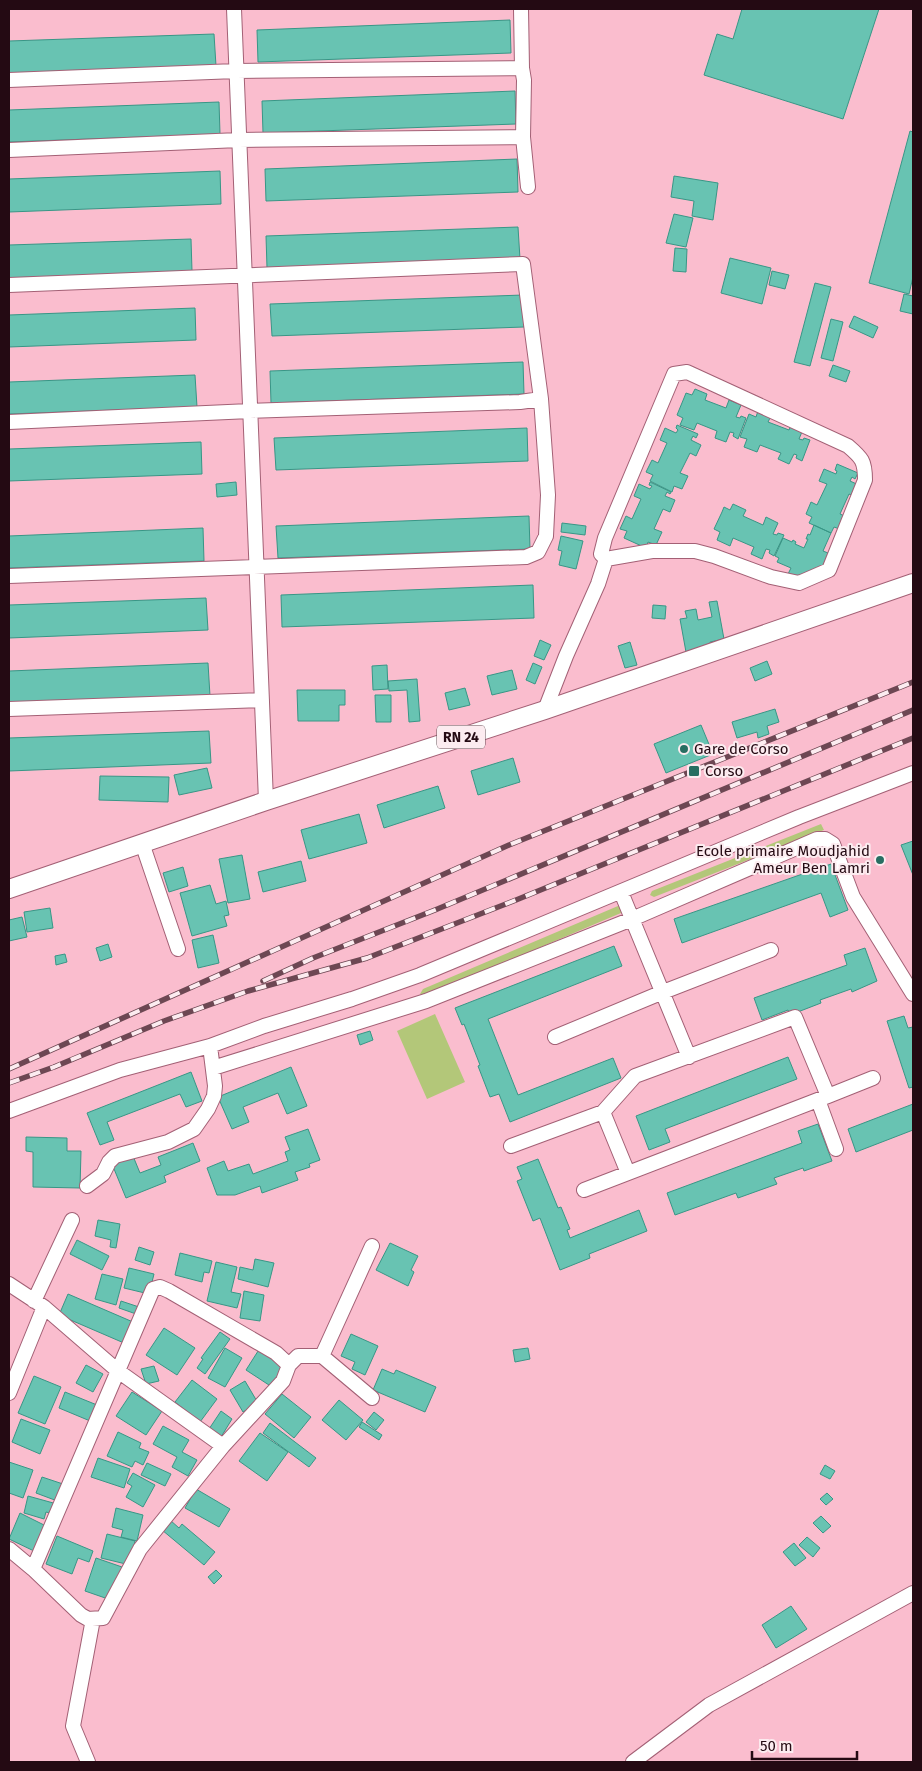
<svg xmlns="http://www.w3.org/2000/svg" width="922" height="1771" font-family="'Fira Sans',sans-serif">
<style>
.green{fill:#b3c779}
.building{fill:#68c3b2;stroke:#389686}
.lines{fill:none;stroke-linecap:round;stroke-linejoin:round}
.minor-casing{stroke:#a36075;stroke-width:16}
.major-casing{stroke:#a36075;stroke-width:20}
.minor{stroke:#fff;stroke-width:14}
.major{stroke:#fff;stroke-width:18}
.rail-casing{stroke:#6d4753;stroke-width:5.5}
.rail{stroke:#fcecf0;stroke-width:4;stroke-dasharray:11;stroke-linecap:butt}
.poi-dot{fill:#286e62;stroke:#fcecf0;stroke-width:2}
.labels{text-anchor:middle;stroke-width:4;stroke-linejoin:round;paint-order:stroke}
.shield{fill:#fcecf0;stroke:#654e55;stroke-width:1}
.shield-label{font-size:14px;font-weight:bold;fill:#240a13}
.poi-label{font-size:15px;fill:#240a13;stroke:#fcecf0;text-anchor:start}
</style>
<rect width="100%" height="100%" fill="#fabdce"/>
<path class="green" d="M821 824 824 830 654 897 650 895 652 891Z
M618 906H621L623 911 621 913 426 996 420 994 423 989Z
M435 1014 465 1082 427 1099 397 1031Z"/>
<path class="building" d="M742 9H879L843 119 704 75 717 34 733 39Z
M510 20 511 53 258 62 257 30Z
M214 34 216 66 9 74V41Z
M515 91 516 124 263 133 262 101Z
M219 102 220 134 9 142V110Z
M910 131 913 132V277L909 294 869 283Z
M517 159 518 192 266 201 265 169Z
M220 171 221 204 9 212V179Z
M674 176 718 183 713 220 692 216 694 201 671 197Z
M674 214 693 218 686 247 666 243Z
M518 227 520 259 267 268 266 236Z
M191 239 192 271 9 278V245Z
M675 248 687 249 686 272 673 271Z
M730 258 771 268 762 304 721 293Z
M772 271 789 275 785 289 769 285Z
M815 283 831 287 810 366 794 362Z
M904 294 913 296V314L900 311Z
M523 295 524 327 272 336 270 304Z
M195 308 196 340 9 347V315Z
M854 316 878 327 873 338 849 327Z
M831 319 843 322 833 361 821 358Z
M523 362 524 394 271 403 270 371Z
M833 365 850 371 846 382 829 376Z
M195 375 197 407 9 414V382Z
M695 389 707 394 705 400 726 408 729 400 741 405 736 417 740 418 741 416 746 418 738 439 733 436 734 433 730 432 726 442 715 438 717 431 697 423 694 430 680 425 683 418 677 415 684 398 686 393 692 395Z
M758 411 771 416 768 422 789 430 792 423 804 427 799 439 803 440 804 438 810 440 802 461 796 458 797 455 794 454 789 464 778 459 781 453 760 445 757 452 744 447 747 439 740 437 749 414 756 417Z
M677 425 698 434 696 438 693 436 691 440 701 445 696 456 690 453 680 473 688 476 682 489 674 486 672 492 650 481 653 475 646 472 652 460 658 463 667 443 660 440 665 428 676 433 678 430 676 428Z
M527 428 528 461 276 470 274 438Z
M201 442 202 474 9 481V449Z
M837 464 858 473 855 479 852 477 850 481 861 486 856 497 849 494 840 514 847 517 842 530 834 527 831 533 809 523 812 517 806 514 811 502 817 505 827 484 819 481 824 469 836 474 837 471 835 470Z
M236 482 237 495 217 497 216 484Z
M650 482 671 492 670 494 667 492 665 496 675 500 670 512 663 509 654 529 662 532 656 545 648 542 646 548 624 538 627 531 620 529 626 516 632 519 641 499 634 496 639 484 650 489 652 486 649 485Z
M733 504 746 510 743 516 763 525 766 517 778 523 773 534 777 535 778 533 784 535 774 556 769 553 770 550 766 549 762 559 751 554 754 547 733 538 730 546 717 540 720 532 714 529 722 512 724 507 730 510Z
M529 516 530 549 278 558 276 526Z
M562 523 586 526 585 535 561 532Z
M814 525 831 533 823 551 833 555 827 569 802 580 788 574 791 568 777 562 779 558 775 556 783 538 792 542 793 540 796 542 795 544 804 548 808 539H806L808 534 810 535Z
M203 528 204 561 9 568V536Z
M561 536 583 541 576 569 559 565 562 551 558 550Z
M533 585 534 618 282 627 281 595Z
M206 598 208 630 9 638V605Z
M717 601 724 639 710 642 711 647 686 652 680 619 687 618 685 611 696 609 698 620 712 617 709 602Z
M653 605 666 606 665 619 652 618Z
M540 640 551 645 544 660 534 656Z
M630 642 637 665 625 668 618 646Z
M767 661 772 674 755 681 750 668Z
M208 663 210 696 9 703V671Z
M533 663 542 667 535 684 526 680Z
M387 665 388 689 373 690 372 666Z
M512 670 517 689 492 695 487 676Z
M417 679 420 721 409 722 407 690 389 691 388 681Z
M465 688 470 705 449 710 445 693Z
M297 690H345V705H339V721H298Z
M375 695H391V722H376Z
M775 709 779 722 767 726 769 734 758 738 757 732 737 738 732 722Z
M701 725 713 754 666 773 654 744Z
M209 731 211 763 9 771V738Z
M513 758 520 782 478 795 471 771Z
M207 768 212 788 179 795 174 775Z
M100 776 169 777 168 802 99 800Z
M438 786 445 808 384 828 377 805Z
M359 814 367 843 309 859 301 830Z
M913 841V875L901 845Z
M242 855 250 899 228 903 219 859Z
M301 861 306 881 263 892 258 872Z
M831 864 848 910 830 917 821 893 682 943 674 919Z
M183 867 188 886 169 892 163 873Z
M210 885 216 904 226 901 229 915 224 916 227 926 192 936 180 893Z
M50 908 53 928 27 932 24 912Z
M22 917 27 937 9 941V920Z
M213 935 219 963 198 968 192 940Z
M108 944 112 957 100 961 96 948Z
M614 946 622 966 488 1019 518 1095 613 1058 621 1078 510 1122 499 1094 490 1097 478 1066 480 1065 464 1024 462 1025 455 1008Z
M865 948 877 981 852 992 851 989 820 1000 821 1003 790 1015 788 1010 762 1020 754 998 847 965 844 955Z
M65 954 67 962 56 965 55 956Z
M904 1016 908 1028 913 1027V1087L909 1088 887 1021Z
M370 1031 373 1040 360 1045 357 1035Z
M788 1057 797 1079 665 1129 670 1142 649 1150 636 1116Z
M291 1067 307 1106 287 1114 278 1093 243 1107 249 1122 232 1129 218 1097Z
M191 1072 202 1101 186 1107 180 1094 107 1122 114 1140 100 1145 87 1113Z
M913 1104V1130L856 1152 848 1129Z
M818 1124 832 1161 804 1171 803 1168 774 1178 777 1184 738 1198 736 1193 675 1215 667 1193 802 1143 798 1131Z
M308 1129 320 1160 309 1164 310 1167 295 1172 298 1180 262 1193 260 1186 235 1195H217L207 1168 224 1161 228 1171 249 1164 253 1174 288 1161 285 1152 290 1150 285 1137Z
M26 1137 67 1138V1151H81L80 1188 33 1187V1152L26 1151Z
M193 1143 200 1161 164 1176 166 1182 126 1198 112 1164 133 1156 140 1173 161 1165 158 1157Z
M538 1159 558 1208 561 1207 570 1229 567 1230 570 1238 639 1210 647 1231 589 1254 590 1258 560 1270 540 1218 533 1221 517 1181 522 1179 517 1167Z
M98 1220 120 1224 116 1248 110 1247 111 1240 95 1236Z
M77 1240 109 1256 102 1270 70 1254Z
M390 1243 418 1256 411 1270 414 1272 408 1286 376 1270Z
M139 1247 154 1252 150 1265 135 1260Z
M180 1253 212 1261 209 1273 204 1272 202 1282 175 1275Z
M255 1259 274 1263 268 1287 238 1279 240 1267 253 1270Z
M216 1262 237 1267 231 1292 241 1294 237 1308 207 1301Z
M129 1268 154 1274 149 1294 124 1288Z
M102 1274 123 1279 116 1305 95 1299Z
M244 1291 264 1295 260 1321 240 1318Z
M68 1294 133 1322 124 1343 59 1315Z
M121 1301 142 1308 139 1315 119 1308Z
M164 1328 195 1348 177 1375 146 1355Z
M220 1332 230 1339 205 1374 197 1368 203 1359 201 1358Z
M351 1334 378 1346 365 1375 352 1369 355 1362 341 1356Z
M225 1348 242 1358 225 1387 208 1378Z
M260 1348 286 1365 272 1387 246 1370Z
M528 1348 530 1359 515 1362 513 1350Z
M86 1365 103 1374 93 1392 76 1383Z
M154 1366 159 1381 146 1384 141 1369Z
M382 1369 394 1374 396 1370 436 1387 425 1412 373 1390Z
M34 1376 61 1387 45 1424 18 1413Z
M192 1380 217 1399 200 1422 175 1402Z
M245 1381 258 1403 243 1412 230 1390Z
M65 1392 102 1407 95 1423 59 1408Z
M132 1392 162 1411 146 1435 116 1416Z
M282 1394 311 1417 294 1438 265 1414Z
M339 1400 363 1420 346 1440 322 1420Z
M221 1411 232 1419 221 1437 209 1429Z
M374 1412 384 1420 376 1430 366 1422Z
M21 1419 50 1430 40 1454 12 1442Z
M362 1422 382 1435 379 1440 359 1427Z
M270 1423 316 1458 309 1467 263 1433Z
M163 1426 189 1440 182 1452 197 1460 188 1476 172 1467 177 1457 153 1444Z
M118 1432 141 1443 139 1448 149 1452 143 1465 135 1461 132 1467 107 1456Z
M260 1433 288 1452 267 1481 239 1461Z
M98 1458 130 1469 124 1488 91 1477Z
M9 1462 33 1470 23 1498 9 1493Z
M147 1463 171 1474 165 1486 141 1475Z
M825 1465 835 1471 830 1479 820 1474Z
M133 1473 155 1485 143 1507 126 1497 132 1486 127 1483Z
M42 1477 66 1485 60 1502 36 1493Z
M196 1489 230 1509 219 1527 185 1508Z
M827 1493 833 1499 826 1505 820 1499Z
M28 1496 57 1504 54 1514 46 1512 44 1519 24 1513Z
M116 1508 143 1515 137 1541 121 1537 123 1530 112 1527Z
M20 1513 46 1526 34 1551 9 1539Z
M821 1516 831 1526 823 1533 813 1523Z
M170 1520 179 1528 182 1524 215 1552 204 1565 162 1530Z
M107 1534 135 1541 130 1565 101 1558Z
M57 1536 93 1551 89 1562 78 1558 72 1574 46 1564Z
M807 1537 820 1548 813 1557 799 1545Z
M794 1543 806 1558 795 1566 783 1552Z
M96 1558 122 1567 111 1600 85 1591Z
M216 1570 222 1576 214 1584 208 1577Z
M791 1606 807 1629 776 1648 762 1625Z"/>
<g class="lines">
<defs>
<path id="minor" d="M234 9 266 801
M521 9 522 68 524 80 523 137 528 187
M9 80 236 71 522 68
M9 150 239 140 523 137
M9 285 523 264 541 399 548 495 546 536 538 552 526 557 9 576
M687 372 848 446C862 458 865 461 865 480L829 570 799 583 771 577 714 556 695 551H652L606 559 601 554 605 538 674 374Z
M9 422 250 411 520 402 541 399
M9 709 262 700
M545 710 566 656 598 584 606 559
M142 843 178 949
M621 892 689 1057
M555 1037 663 992 771 950
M213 1068 426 1001 632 919 817 839H825L833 844 853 897 913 994
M828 1096 873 1078
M818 1100 836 1149
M9 1111 120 1070 210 1046 264 1026 352 999 420 975 799 817 913 773
M511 1146 603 1112
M87 1186 103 1174 109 1162 115 1156 168 1142 194 1129 208 1109 214 1096 215 1086 210 1046
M584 1190 828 1096 795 1017 635 1076 603 1112 628 1173
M9 1284 44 1307 9 1393
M34 1301 72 1220
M44 1307 118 1371 223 1446
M322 1356 372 1246
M289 1365 298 1356H322L372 1398
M9 1549 33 1569 81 1615 88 1619 103 1618 140 1549 223 1446 283 1381 289 1365 276 1353 169 1291 160 1287 153 1289 33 1569
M88 1762 73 1726 93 1619
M633 1762 709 1705 913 1593"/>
<path id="major" d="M9 889 266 801 545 710 913 583"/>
</defs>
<use href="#minor" class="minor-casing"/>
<use href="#major" class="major-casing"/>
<use href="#minor" class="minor"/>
<use href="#major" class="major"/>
<defs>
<path id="rail" d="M263 981 313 958 435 910 913 710
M9 1069 509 845 913 682
M9 1083 54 1067 164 1021 248 991 367 958 516 900 913 738"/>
</defs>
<use href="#rail" class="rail-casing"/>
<use href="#rail" class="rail"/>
</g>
<g class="poi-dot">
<circle cx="684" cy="749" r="5"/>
<rect x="688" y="765" width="12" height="12" rx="2.5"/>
<circle cx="880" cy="860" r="5"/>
</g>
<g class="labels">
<rect class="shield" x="437" y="725.5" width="48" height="23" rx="4"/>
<g class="shield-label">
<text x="461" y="742">RN 24</text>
</g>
<g class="poi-label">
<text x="694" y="754">Gare de Corso</text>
<text x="705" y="776">Corso</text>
<text x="870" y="856" text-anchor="end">Ecole primaire Moudjahid<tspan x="870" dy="17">Ameur Ben Lamri</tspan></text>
</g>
</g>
<rect width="922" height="1771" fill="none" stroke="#240a13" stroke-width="20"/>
<path d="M752 1751v8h105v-8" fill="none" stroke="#240a13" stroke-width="2.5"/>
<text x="760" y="1751" font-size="15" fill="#240a13" stroke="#fcecf0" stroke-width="4" paint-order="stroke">50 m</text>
</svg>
